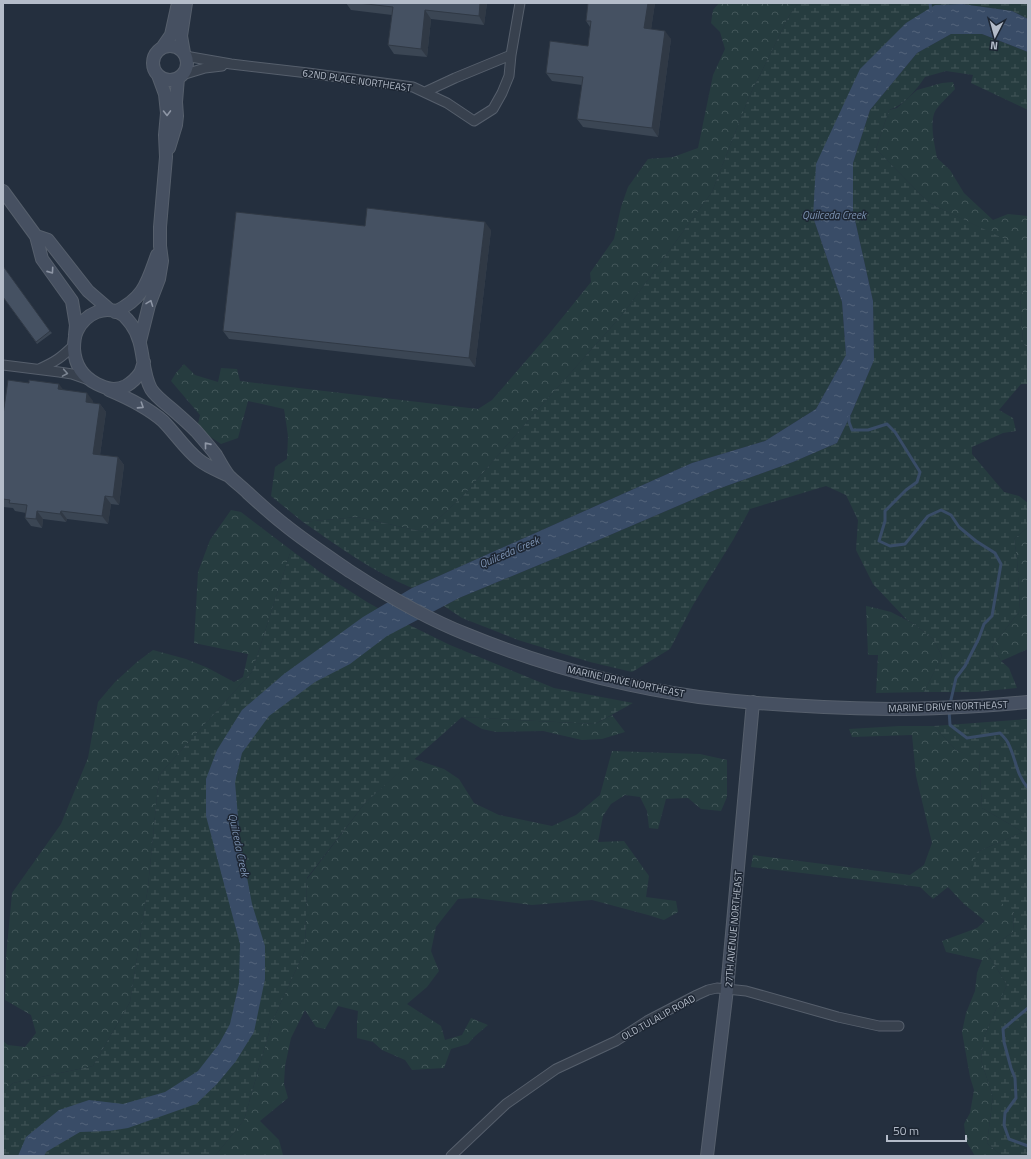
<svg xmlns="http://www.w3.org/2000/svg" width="1031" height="1159" font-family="'Titillium Web',sans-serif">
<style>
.forest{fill:url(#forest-crowns)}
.wetland{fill:url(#wetland-marsh)}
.water{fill:url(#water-ripples)}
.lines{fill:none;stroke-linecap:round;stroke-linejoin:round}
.stream{stroke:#394c67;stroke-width:3}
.street-casing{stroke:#565f6c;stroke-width:11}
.secondary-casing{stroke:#565f6c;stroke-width:14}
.street{stroke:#38414e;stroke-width:9}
.secondary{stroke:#465061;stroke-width:12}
.wall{fill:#3b4654}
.shaded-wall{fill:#303945}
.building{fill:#455162;stroke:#303945}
.oneway{stroke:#8e96a5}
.oneway2{stroke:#7c8592}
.labels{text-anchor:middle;stroke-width:3;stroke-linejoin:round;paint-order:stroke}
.street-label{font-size:10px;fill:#b4bcc9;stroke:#1d2633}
.water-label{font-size:11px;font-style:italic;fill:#7c92b1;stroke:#1d2633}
</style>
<defs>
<pattern id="forest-crowns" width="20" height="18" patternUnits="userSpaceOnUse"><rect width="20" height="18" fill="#263c3f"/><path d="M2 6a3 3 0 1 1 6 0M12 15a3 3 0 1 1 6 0" fill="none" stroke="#435659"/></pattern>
<pattern id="wetland-marsh" width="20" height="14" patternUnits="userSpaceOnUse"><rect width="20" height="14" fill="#263c3f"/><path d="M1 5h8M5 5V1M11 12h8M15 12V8" fill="none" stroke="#435659"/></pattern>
<pattern id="water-ripples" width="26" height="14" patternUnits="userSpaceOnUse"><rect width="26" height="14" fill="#394c67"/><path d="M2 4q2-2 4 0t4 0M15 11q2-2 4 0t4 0" fill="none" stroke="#53647b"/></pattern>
</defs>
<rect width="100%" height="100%" fill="#242f3e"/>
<path class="forest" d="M719 3H798L789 16 749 97 712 192 623 314 533 415 463 496 424 532 357 517 303 522 271 496 275 467 287 459 288 436 284 409 248 401 238 438 221 444 197 428 200 415 171 381 176 373 184 364 195 375 218 382 221 368 237 369 240 381 478 409 492 400 549 334 591 282 590 273 614 239 621 207 628 187 648 159 673 157 698 148 713 75 725 49 720 32 711 23 713 10Z
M953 82 955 89C950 95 936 107 934 114 930 126 935 146 937 158L950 170 964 193 993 220 1008 214 1028 216V253L1027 250 929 203 876 149 889 110 897 108 917 90 942 83Z
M1028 282V348L1023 344 1020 297Z
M231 510 241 512 291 550 252 672 159 775 148 887 130 1002 93 1066 13 1083 3 1093V1041L8 1045 25 1047 36 1033 31 1015 5 1000 6 957 12 893 61 824 88 758 98 702 115 682 137 662 153 650 186 659 208 668 234 682 243 677 248 654 194 643 198 572 210 540Z
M1028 527V649L1001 661 992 647 1020 610 1017 559 1014 539Z
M866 606 871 607 891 612 914 624 933 639 942 656 924 692 876 693 878 655H868Z
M612 715 625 732 602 739 582 740 543 731 496 732 482 729 462 717 595 724Z
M899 726H934L956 750 979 759 982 808 1023 832 977 852 1014 910 1013 932 986 951 1007 985 1001 998 984 1037 981 1060 993 1097 987 1143 1002 1156H975L966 1141 964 1124 970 1113 974 1090 970 1077 962 1032 966 1013 975 991 977 973 982 960 946 952 942 941 977 928 985 921 964 904 948 887 933 899 920 887 751 867 753 855 910 875 924 865 932 843 916 776 912 735 852 737 849 729Z
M612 751 700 754 727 760V797L721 811 701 809 688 798 666 799 658 829 649 828 647 811 640 797 625 795 611 804 603 816 598 842 624 841 649 876 646 897 676 901 678 912 664 920 648 915 592 900 532 905 475 898 458 899 436 927 431 951 439 971 427 987 407 1004 441 1026 445 1040 462 1035 471 1018 488 1025 474 1037 468 1044 451 1049 444 1068 412 1070 405 1060 382 1050 373 1042 357 1038V1024L358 1011 338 1006 325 1029 316 1027 305 1010 291 1038 285 1066 284 1084 288 1098 260 1121 279 1140 283 1155V1156H215L244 1120 272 1022 305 950 307 879 365 803 414 759 444 769 459 779 474 803 499 815 552 826 576 815 600 795Z"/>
<path class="wetland" d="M798 3H1028V19L1012 11 962 4 906 23 813 217 842 302 846 355 816 409 765 441 692 463 412 588C373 572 338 546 303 522L357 517 424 532 463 496 533 415 623 314 712 192 749 97 789 16Z
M951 34H982L1028 52V110L971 83 973 75 946 71 925 77C916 90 905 105 889 110L876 149 929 203 1028 250V282L1020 297 1023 344 1028 348V384H1021L999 410 1013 418 1016 431 1003 433 972 447V454L1004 492 1019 496 1028 503V527L1014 539 1017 559 1020 610 992 647 1001 661 1009 668 1017 688 977 692H924L942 656 933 639 914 624 907 620 873 584 856 550 858 520 846 495 826 486 750 509 733 540 693 605 670 649 632 672 590 662 518 640 462 618 444 606 459 598 582 547 715 490 793 462 837 443 852 412 874 360 873 301 853 211V163L870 110 917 53Z
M291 550 320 572 367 602 401 621 450 645 554 688 633 703 595 724 462 717 365 803 307 878 305 950 272 1022 244 1120 215 1156H3V1093L13 1083 93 1066 130 1002 148 887 159 775 252 672Z
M1028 719V1156H1002L987 1143 993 1097 981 1060 984 1037 1001 998 1007 985 986 951 1013 932 1014 910 968 885 977 852 1023 832 982 808 979 760 956 750 934 726Z"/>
<path class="water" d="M962 4 1012 11 1028 19V52L982 34H951L917 53 870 110 853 163V211L873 301 874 360 852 412 837 443 793 462 715 490 582 547 459 598 387 636 350 664 315 682 269 716 242 753 235 782 240 840 252 904 265 946V979L254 1032 236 1061 217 1084 196 1104 128 1128 109 1131 80 1132 46 1152 44 1156H18L26 1137 59 1110 89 1100 123 1104 165 1092 198 1071 219 1044 230 1024 239 983 240 944 206 816V779L217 750 242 710 284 674 363 617 412 588 692 463 765 441 816 409 846 355 842 302 813 217 816 164 860 69 906 23 935 5Z"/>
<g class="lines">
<path class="stream" d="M930 3 931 11
M849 417V422L852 430H868L887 424 895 432 920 472 917 482 906 490 885 511V521L879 541 890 546 905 544 928 516 941 510 951 515 959 527 976 541 995 553 1001 564 992 616 984 624 979 638 965 666 956 678 950 704
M949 710 950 725 967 738 1000 733C1003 736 1007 740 1008 743 1016 758 1016 775 1028 788
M1028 1008 1003 1029 1004 1042 1011 1068 1015 1078 1016 1098 1005 1113 1004 1125 1009 1139 1028 1146"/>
<defs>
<path id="street" d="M185 56 231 64 308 73 413 87 447 103 474 121 493 109 502 93 509 76 511 55 520 3
M182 75 205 68 222 66
M425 92 455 78 511 55
M3 365 59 372 72 374 89 380
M39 369C55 362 62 357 74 345
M451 1156 506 1104 556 1069 616 1041 647 1021 697 995 708 990 717 988 746 991 838 1017 879 1026H899"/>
<path id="secondary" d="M153 63a17 17 0 1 1 34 0a17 17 0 1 1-34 0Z
M162 48 171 35 178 3
M184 53 181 36 186 3
M169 148 176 125 177 116 176 102 178 78
M3 191 36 236 42 259 72 301 76 325 75 335
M36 236 48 240 88 291 110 310
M115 312C144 298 147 283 157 255
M140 341 149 305 159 279 162 261 160 246V227L166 157 165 135 167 113 165 94 158 75
M144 362C143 364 141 372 140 373 136 379 131 383 126 386 115 391 107 389 97 384 83 377 75 365 74 349 74 343 74 337 77 331 85 314 106 303 123 315 124 315 131 324 131 324 146 344 140 369 151 389 156 397 166 404 173 410 181 417 189 424 196 431 203 439 210 447 216 455 220 462 224 470 229 476 235 482 242 487 248 493 260 504 272 515 285 525 306 542 329 557 351 572 388 596 425 618 466 634 539 664 620 686 699 697 763 705 828 708 891 709 937 709 983 706 1028 702
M109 390C128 398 147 407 163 421 175 433 185 449 199 460 208 467 219 471 229 476
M707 1156 727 989 753 702"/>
</defs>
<use href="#street" class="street-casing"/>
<use href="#secondary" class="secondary-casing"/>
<use href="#street" class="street"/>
<use href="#secondary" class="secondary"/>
</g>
<path class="wall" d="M346 3H487L484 25 431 19 427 57 394 54 388 45 392 15 351 10Z
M588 3H655L651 29 671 39 658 137 583 127 577 119 582 85 552 81 546 73 588 46 590 27 586 21Z
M365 226 491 230 475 367 229 339 223 331Z
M3 297 50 331 52 333 37 344Z
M63 390 93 401V403L100 404 106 412 100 455 118 457 124 465 119 505 111 504 108 524 67 519 66 522 43 519 42 528 31 526 25 518 26 513 15 511 13 508 3 507V415Z"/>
<path class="shaded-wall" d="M480 3H487L484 25 479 16Z
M648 3H655L650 37 644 28Z
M425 10 431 19 427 57 421 49Z
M665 31 671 39 658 137 652 128Z
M485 222 491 230 475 367 469 358Z
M59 384 65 392 58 389Z
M87 393 93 401 92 411 86 402Z
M100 404 106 412 99 462 93 454Z
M118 457 124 465 119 505 113 497Z
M105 496 111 504 108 524 102 516Z
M37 511 43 519 42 528 36 519Z
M61 511 67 519 66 522 60 514Z"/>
<path class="building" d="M358 3H480L479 16 425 10 421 49 388 45 393 7Z
M588 3H648L644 28 665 31 652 128 577 119 583 77 546 73 550 41 588 46 591 21H586Z
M367 208 485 222 469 358 223 331 236 212 365 226Z
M3 266 50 331 36 342 3 297Z
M8 380 29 383V380L59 384 58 389 87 393 86 402 100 404 93 454 118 457 113 497 105 496 102 516 61 511 60 514 37 511 36 519 25 518 27 505 9 503 10 500 3 499V415Z"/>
<defs><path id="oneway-chevron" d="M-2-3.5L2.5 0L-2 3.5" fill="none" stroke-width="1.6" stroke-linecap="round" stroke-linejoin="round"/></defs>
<g class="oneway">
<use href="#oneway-chevron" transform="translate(167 113) rotate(89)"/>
<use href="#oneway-chevron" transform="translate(51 271) rotate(55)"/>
<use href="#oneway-chevron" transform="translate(150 303) rotate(-69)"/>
<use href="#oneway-chevron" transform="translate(141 406) rotate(33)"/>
<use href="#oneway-chevron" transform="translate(207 445) rotate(-129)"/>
</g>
<use class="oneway2" href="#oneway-chevron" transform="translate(65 373) rotate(10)"/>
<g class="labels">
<g class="street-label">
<text transform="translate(357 80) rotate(8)" y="4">62ND PLACE NORTHEAST</text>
<text transform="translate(626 681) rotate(12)" y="4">MARINE DRIVE NORTHEAST</text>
<text transform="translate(948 706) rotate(-2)" y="4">MARINE DRIVE NORTHEAST</text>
<text transform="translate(733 929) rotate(-85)" y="4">27TH AVENUE NORTHEAST</text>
<text transform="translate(658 1017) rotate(-29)" y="4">OLD TULALIP ROAD</text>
</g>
<g class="water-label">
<text x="834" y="219">Quilceda Creek</text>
<text transform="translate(509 552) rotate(-23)" y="4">Quilceda Creek</text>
<text transform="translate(239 845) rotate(78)" y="4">Quilceda Creek</text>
</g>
</g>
<rect width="1031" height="1159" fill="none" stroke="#b4bcc9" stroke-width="8"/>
<g transform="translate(995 36) rotate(186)" stroke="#1d2633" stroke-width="3" paint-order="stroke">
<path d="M0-3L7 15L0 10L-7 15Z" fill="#b4bcc9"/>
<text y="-6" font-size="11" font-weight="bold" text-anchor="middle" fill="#b4bcc9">N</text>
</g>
<path d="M887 1135v6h79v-6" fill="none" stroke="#b4bcc9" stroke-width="2"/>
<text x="893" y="1135" font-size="12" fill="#b4bcc9" stroke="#1d2633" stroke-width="3" paint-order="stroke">50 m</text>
</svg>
